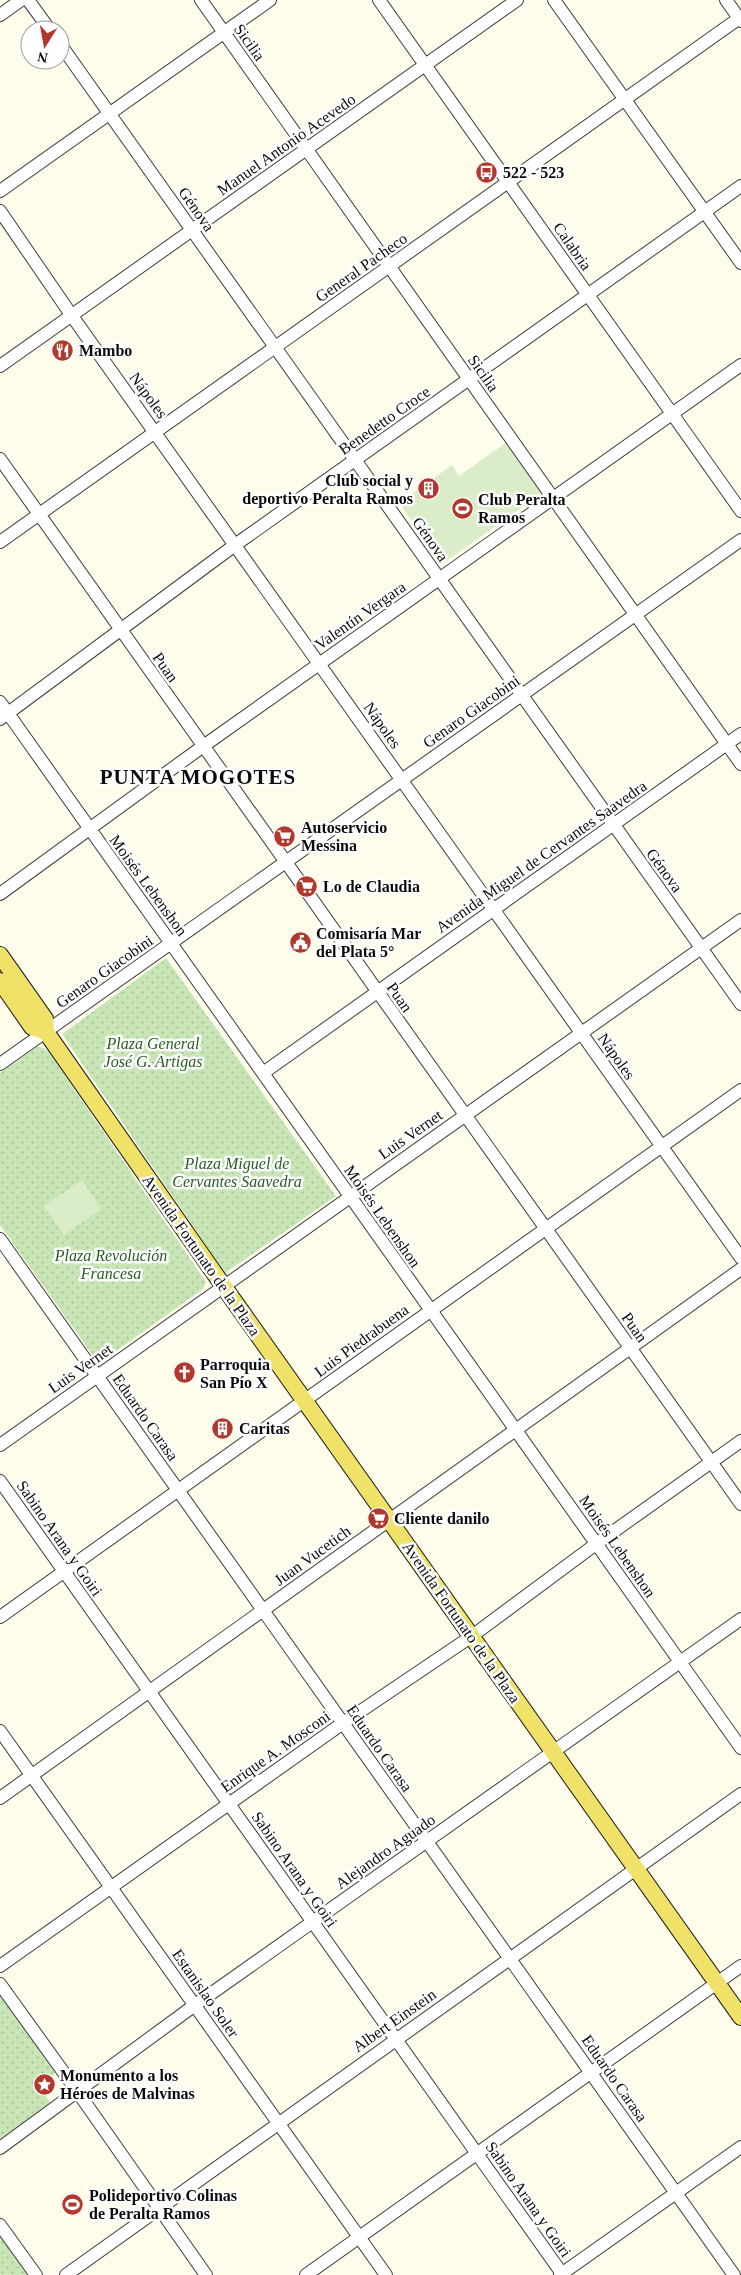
<svg xmlns="http://www.w3.org/2000/svg" width="741" height="2275" font-family="Georgia,serif">
<style>
.grass{fill:url(#grass-dots)}
.pitch{fill:#dbedc8}
.lines{fill:none;stroke-linecap:round;stroke-linejoin:round}
.minor-casing{stroke:#3e3e3e;stroke-width:14}
.major-casing{stroke:#1c1c1c;stroke-width:18}
.minor{stroke:#fff;stroke-width:12}
.major{stroke:#f0e168;stroke-width:16}
.labels{text-anchor:middle;stroke-width:5;stroke-linejoin:round;paint-order:stroke}
.street-label{font-size:16px;fill:#0b0b0b;stroke:#fff}
.poi-label{font-size:16px;font-weight:bold;fill:#0b0b0b;stroke:#fff;text-anchor:start}
.park-label{font-size:16px;font-style:italic;fill:#255e20;stroke:#fff}
.district-label{font-size:21px;font-weight:bold;letter-spacing:1px;fill:#0b0b0b;stroke:#fff}
</style>
<defs>
<pattern id="grass-dots" width="8" height="8" patternUnits="userSpaceOnUse" patternTransform="scale(1.25)"><rect width="8" height="8" fill="#c8e5b6"/><path d="M2 2h.1M6 6h.1" fill="none" stroke="#aac39b" stroke-width="1.8" stroke-linecap="round"/></pattern>
</defs>
<rect width="100%" height="100%" fill="#fefcea"/>
<path class="grass" d="M166 958 336 1196 225 1273 62 1034Z
M37 1047H41L48 1051 206 1282 203 1289 102 1361 94 1357 0 1225V1073Z
M0 1993 57 2072 38 2086 52 2105 0 2142Z
M0 2231 31 2275H0Z"/>
<path class="pitch" d="M507 442 543 493 442 564 399 503 452 465 459 476Z
M82 1180 101 1209 64 1235 44 1206Z"/>
<g class="lines">
<defs>
<path id="minor" d="M28 0 50 30
M201 0 741 764
M379 0 741 511
M554 0 741 263
M726 0 741 21
M0 15 21 0
M60 44 741 1004
M0 191 270 0
M0 211 72 316 741 1258
M0 366 517 0
M0 459 741 1504
M0 542 741 17
M0 702 741 1748
M0 719 235 545 741 186
M0 894 202 747 741 365
M0 1064 741 540
M263 1073 741 734
M0 1239 734 2275
M0 1445 741 920
M0 1481 563 2275
M0 1617 741 1090
M0 1731 386 2275
M0 1798 741 1269
M0 1966 343 1723 472 1636 596 1544 741 1441
M0 1984 77 2091 206 2275
M0 2148 195 2005 741 1619
M0 2225 36 2275
M66 2275 741 1794
M306 2275 741 1966
M560 2275 741 2147"/>
<path id="major" d="M0 955 45 1019 46 1032 224 1287 741 2017
M0 981 32 1027 46 1032"/>
</defs>
<use href="#minor" class="minor-casing"/>
<use href="#major" class="major-casing"/>
<use href="#minor" class="minor"/>
<use href="#major" class="major"/>
</g>
<defs>
<symbol id="bus-disc" viewBox="-11 -11 22 22"><circle r="9.5" fill="#b1382c" stroke="#fff"/><path d="M-5-6H5V4H4V6H2V4H-2V6H-4V4H-5ZM-3.5-4V0h7V-4ZM-3.5 1.2v1.5H-2V1.2ZM2 1.2v1.5H3.5V1.2Z" fill="#fff"/></symbol>
<symbol id="restaurant-disc" viewBox="-11 -11 22 22"><circle r="9.5" fill="#b1382c" stroke="#fff"/><path d="M-5-6h1v4h1v-4h1v4h1v-4h1v5L-1.5 .5V6h-2V.5L-5-1ZM5-6V6H3V1.5H1.5Q1.5-4 5-6Z" fill="#fff"/></symbol>
<symbol id="building-disc" viewBox="-11 -11 22 22"><circle r="9.5" fill="#b1382c" stroke="#fff"/><path d="M-4-6H4V6H1V3H-1V6H-4ZM-2.5-4.3h1.7v1.8h-1.7ZM.8-4.3h1.7v1.8H.8ZM-2.5-1h1.7V.8h-1.7ZM.8-1h1.7V.8H.8Z" fill="#fff"/></symbol>
<symbol id="stadium-disc" viewBox="-11 -11 22 22"><circle r="9.5" fill="#b1382c" stroke="#fff"/><path d="M0-5a6.5 5 0 1 0 0 10a6.5 5 0 1 0 0-10ZM-3.5-1.8h7v3.6h-7Z" fill="#fff"/></symbol>
<symbol id="supermarket-disc" viewBox="-11 -11 22 22"><circle r="9.5" fill="#b1382c" stroke="#fff"/><path d="M-6-5.5h2.5l.6 2H6L4.5 2H-2.5L-4.4-4H-6ZM-1.5 3.2a1.3 1.3 0 1 0 .1 0ZM3 3.2a1.3 1.3 0 1 0 .1 0Z" fill="#fff"/></symbol>
<symbol id="civic-disc" viewBox="-11 -11 22 22"><circle r="9.5" fill="#b1382c" stroke="#fff"/><path d="M-.6-6.5H3V-4.5H.6V-3L4-1V1h2V6H-6V1h2V-1L-.6-3ZM-1.2 2.5V6h2.4V2.5Z" fill="#fff"/></symbol>
<symbol id="church-disc" viewBox="-11 -11 22 22"><circle r="9.5" fill="#b1382c" stroke="#fff"/><path d="M-1.2-6h2.4v3.5h3.3v2.4h-3.3V6h-2.4V-.1h-3.3v-2.4h3.3Z" fill="#fff"/></symbol>
<symbol id="sight-disc" viewBox="-11 -11 22 22"><circle r="9.5" fill="#b1382c" stroke="#fff"/><path d="M0-6L1.8-2.2L6-1.7L2.9 1.2L3.7 5.4L0 3.3L-3.7 5.4L-2.9 1.2L-6-1.7L-1.8-2.2Z" fill="#fff"/></symbol>
</defs>
<g fill-rule="evenodd">
<use href="#bus-disc" x="474" y="160" width="25" height="25"/>
<use href="#restaurant-disc" x="50" y="338" width="25" height="25"/>
<use href="#building-disc" x="416" y="476" width="25" height="25"/>
<use href="#stadium-disc" x="450" y="496" width="25" height="25"/>
<use href="#supermarket-disc" x="272" y="824" width="25" height="25"/>
<use href="#supermarket-disc" x="294" y="874" width="25" height="25"/>
<use href="#civic-disc" x="288" y="930" width="25" height="25"/>
<use href="#church-disc" x="172" y="1360" width="25" height="25"/>
<use href="#building-disc" x="210" y="1416" width="25" height="25"/>
<use href="#supermarket-disc" x="366" y="1506" width="25" height="25"/>
<use href="#sight-disc" x="32" y="2072" width="25" height="25"/>
<use href="#stadium-disc" x="60" y="2192" width="25" height="25"/>
</g>
<g class="labels">
<g class="street-label">
<text transform="translate(250 42) rotate(55)" y="6">Sicilia</text>
<text transform="translate(286 144) rotate(-35)" y="6">Manuel Antonio Acevedo</text>
<text transform="translate(197 209) rotate(55)" y="6">Génova</text>
<text transform="translate(573 246) rotate(55)" y="6">Calabria</text>
<text transform="translate(361 267) rotate(-35)" y="6">General Pacheco</text>
<text transform="translate(484 373) rotate(55)" y="6">Sicilia</text>
<text transform="translate(149 395) rotate(54)" y="6">Nápoles</text>
<text transform="translate(384 420) rotate(-35)" y="6">Benedetto Croce</text>
<text transform="translate(431 539) rotate(55)" y="6">Génova</text>
<text transform="translate(360 615) rotate(-35)" y="6">Valentín Vergara</text>
<text transform="translate(166 667) rotate(55)" y="6">Puan</text>
<text transform="translate(471 711) rotate(-35)" y="6">Genaro Giacobini</text>
<text transform="translate(383 725) rotate(55)" y="6">Nápoles</text>
<text transform="translate(541 856) rotate(-35)" y="6">Avenida Miguel de Cervantes Saavedra</text>
<text transform="translate(665 870) rotate(54)" y="6">Génova</text>
<text transform="translate(149 885) rotate(54)" y="6">Moisés Lebenshon</text>
<text transform="translate(104 971) rotate(-35)" y="6">Genaro Giacobini</text>
<text transform="translate(400 997) rotate(55)" y="6">Puan</text>
<text transform="translate(617 1056) rotate(55)" y="6">Nápoles</text>
<text transform="translate(410 1134) rotate(-35)" y="6">Luis Vernet</text>
<text transform="translate(383 1216) rotate(55)" y="6">Moisés Lebenshon</text>
<text transform="translate(202 1255) rotate(55)" y="6">Avenida Fortunato de la Plaza</text>
<text transform="translate(635 1327) rotate(55)" y="6">Puan</text>
<text transform="translate(361 1340) rotate(-36)" y="6">Luis Piedrabuena</text>
<text transform="translate(80 1368) rotate(-35)" y="6">Luis Vernet</text>
<text transform="translate(146 1417) rotate(55)" y="6">Eduardo Carasa</text>
<text transform="translate(60 1538) rotate(55)" y="6">Sabino Arana y Goiri</text>
<text transform="translate(618 1546) rotate(55)" y="6">Moisés Lebenshon</text>
<text transform="translate(312 1555) rotate(-36)" y="6">Juan Vucetich</text>
<text transform="translate(462 1622) rotate(55)" y="6">Avenida Fortunato de la Plaza</text>
<text transform="translate(380 1748) rotate(55)" y="6">Eduardo Carasa</text>
<text transform="translate(275 1751) rotate(-35)" y="6">Enrique A. Mosconi</text>
<text transform="translate(385 1851) rotate(-35)" y="6">Alejandro Aguado</text>
<text transform="translate(295 1869) rotate(55)" y="6">Sabino Arana y Goiri</text>
<text transform="translate(206 1993) rotate(55)" y="6">Estanislao Soler</text>
<text transform="translate(394 2020) rotate(-35)" y="6">Albert Einstein</text>
<text transform="translate(615 2078) rotate(55)" y="6">Eduardo Carasa</text>
<text transform="translate(529 2199) rotate(55)" y="6">Sabino Arana y Goiri</text>
</g>
<g class="poi-label">
<text x="503" y="178">522 - 523</text>
<text x="79" y="356">Mambo</text>
<text x="413" y="486" text-anchor="end">Club social y<tspan x="413" dy="18">deportivo Peralta Ramos</tspan></text>
<text x="478" y="505">Club Peralta<tspan x="478" dy="18">Ramos</tspan></text>
<text x="301" y="833">Autoservicio<tspan x="301" dy="18">Messina</tspan></text>
<text x="323" y="892">Lo de Claudia</text>
<text x="316" y="939">Comisaría Mar<tspan x="316" dy="18">del Plata 5°</tspan></text>
<text x="200" y="1370">Parroquia<tspan x="200" dy="18">San Pío X</tspan></text>
<text x="239" y="1434">Caritas</text>
<text x="394" y="1524">Cliente danilo</text>
<text x="60" y="2081">Monumento a los<tspan x="60" dy="18">Héroes de Malvinas</tspan></text>
<text x="89" y="2201">Polideportivo Colinas<tspan x="89" dy="18">de Peralta Ramos</tspan></text>
</g>
<g class="park-label">
<text x="153" y="1049">Plaza General<tspan x="153" dy="18">José G. Artigas</tspan></text>
<text x="237" y="1169">Plaza Miguel de<tspan x="237" dy="18">Cervantes Saavedra</tspan></text>
<text x="111" y="1261">Plaza Revolución<tspan x="111" dy="18">Francesa</tspan></text>
</g>
<g class="district-label">
<text x="198" y="784">PUNTA MOGOTES</text>
</g>
</g>
<g transform="translate(45 45) rotate(191)"><circle r="24" fill="#ffffff" stroke="#9d9d9d"/>
<path d="M0-4L9 19L0 12L-9 19Z" fill="#b1382c"/>
<text y="-8" font-size="14" font-weight="bold" text-anchor="middle" fill="#0b0b0b">N</text>
</g>
</svg>
